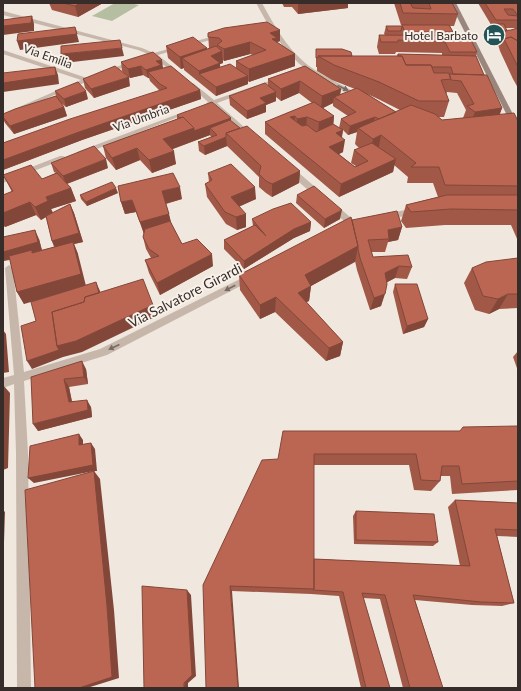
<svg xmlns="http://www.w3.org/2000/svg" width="521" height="691" font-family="Lato,sans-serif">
  <rect width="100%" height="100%" fill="#f0e7de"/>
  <!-- green -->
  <path fill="#b5bea0" d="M115,3h14l10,2 -27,16 -20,-5z"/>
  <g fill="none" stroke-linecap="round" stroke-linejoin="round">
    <!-- street -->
    <path fill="#c7b7ab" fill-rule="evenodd" d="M256,3h6c13,24 27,49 50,65 16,11 34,19 51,28v2h-4c-18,-8 -37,-16 -52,-28 -23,-17 -38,-43 -51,-67z
      M3,11l139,37 12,5 67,-19 3,2 -66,19 22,18 1,1 -3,2 -25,-19h-6l-1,-1 2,-2 -10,-4 -135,-35z
      M3,50l84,28 45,-17 5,1 -76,30 -58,26v-4l78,-34 -78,-26z
      M278,78l5,1 -66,24 36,32 1,1 -3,2 -39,-33h-5l-1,-1 2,-2 -20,-18 5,-1 21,17z
      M186,111l5,1 -107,42h-3l-4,-2z
      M60,156h3l4,2 -64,25v-5z
      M286,167h6l65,56 1,2 -1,2h-6l-65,-56z
      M416,208l4,3 -1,2 -34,7 -4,-3 4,-3z
      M9,265l4,3 11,104 76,-23 148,-74 3,-1 5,3 -2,2 -147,76 -83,26 4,72 3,235h-14l-1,-235 -2,-69 -11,4v-10l11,-3 -9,-107z"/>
    <!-- secondary -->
    <path fill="#9b867d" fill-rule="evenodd" d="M450,3h6l62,121v9l-3,-2z"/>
  </g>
  <!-- wall -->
  <path fill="#a15847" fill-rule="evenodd" d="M49,3h54l-25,14 -26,-7z
    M282,3h66v5l-50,6 -6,-7h-8z
    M394,3h35l29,11 -4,12h-4l3,6 -1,4 25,16 -1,4 8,19 18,33 -2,6 18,7v120l-7,-16h-66l-39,3 -5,-7 5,-16 32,-8 -5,-14h-26l1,-6 -14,-12 -1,7 -54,25 -74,-63v-12l47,-19 -13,-10 -18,8 -5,-4v4l-10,4v7l-19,7 -17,-14 -1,-9 39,-10v-7l37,-13 36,23 -1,6 15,-6 -23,-9 -15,-9v-4h-1v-18l36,7h45l1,-2 44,1v-2l-46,-1 -1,2h-16l-2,-7 2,-12h6l-1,-1 2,-8h16v-1h3h-4zM447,92l10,1 9,17 -3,8 -21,2 -4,-3h6l5,-16 -3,-7zM367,94l9,4 24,12 -4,2zM333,103v3l15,10 -7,3 -2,9 -6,-4 1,-8 -11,-8zM343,130l5,5 9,-3 -2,12 4,4 -5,2 -3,13 5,3 -1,1 -16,-13 4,-2 -1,-15z
    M478,3h40v85l-5,-9 -13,-28 -7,-23zM506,28h10l-5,2 -4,1z
    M280,30v11l-3,1 18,12v12l-46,16 -1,-1v3l-32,12 -32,-26v-2l-3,1 -13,-11 -2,-12 41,2v1l2,-1 -1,-15zM250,54l3,1 -17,6v7l-16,-1v-3l3,-1v-3l1,1z
    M121,62l42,6 37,22 1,9 -119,41 -79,30v-27l157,-52 -10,-10 -1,-3h-1l-5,-3 -13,3 -8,-7z
    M83,79l47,7 -36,12 -9,-10z
    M55,91l33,8 -22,8 -6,-5 4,5 3,9 -53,18 -9,-11 -2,-4v-5l53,-18z
    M177,115l54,6 9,7 60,43 -1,12 -27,14 -6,-4 -7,-6v-10l-32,-31 -22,9 -6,-4 -1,-9 13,-5 -1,-2 -38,14 4,15 -24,9 -12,-13 -24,10 -10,-12 -3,-12 74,-27z
    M51,163l57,5 -41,16 4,4 5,13 -25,8 2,4 17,-9 4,9 9,29 -9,2 4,10 -54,50 -7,-12 -7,-32 -7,1v-24l36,2 3,11 12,-3 -2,-6 -6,-24 -5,3 -5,-5 -31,12 -2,-3v-29l9,-3 -9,-17 39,4 14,-6 -2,-1z
    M208,173l48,26 -17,7 7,21 -9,3 -11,-6 -19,-27 -2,-13 4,-2z
    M118,193l-31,13 -6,-7 -1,-4z
    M297,195l43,24 -16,9 -28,-25z
    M182,199l-16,5 5,19 11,21 31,22 -53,29 -11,-22 -4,-13 6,-2 -5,-9 -3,-12 1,-3 -8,-22 -11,2 -4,-12z
    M252,219l59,3 -1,9 -16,7 -50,31 -20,-20v-9l29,-14z
    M352,220l50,7 -4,13 -10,2 -3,10h-14l2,5 39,10 -5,12 -12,-1 -8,4 -6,24 -11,4 -13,-40 -2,-9 -44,25 -2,15 -3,1 37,40 -3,14 -14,5 -51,-49 -15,7 -20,-29 -1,-15z
    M518,258v50l-19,1 -10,5 -14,-4 -11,-27 8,-15z
    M395,284l33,35 -4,8 -21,7 -10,-42z
    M518,351v20l-5,-14z
    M86,369l2,15 -19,3 3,14 19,6 1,10 -54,14 -7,-54z
    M518,426v64l-66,4 -2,-18h-10v5l-9,10 -17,-1 -5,-25h-95v94l146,7 -12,-59 7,-7 63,3v34l-21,-1 17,67 -12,3 -30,-1 -57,-5 28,88h-40l-23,-89 -17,-1 27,90h-29l-22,-92 -28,-2 -79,-3 -29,-6 75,-126 182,-28z
    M356,511l82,31 -5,4 -79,-2 -1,-28z"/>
  <!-- shaded-wall -->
  <path fill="#834739" d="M80,3h23l-25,14 -3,-11z
    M298,3h50v5l-50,6z
    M32,16l2,8v7l-31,4v-9z
    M75,27l4,15 -59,8 -3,-9z
    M280,30v11l-3,1v8l-7,-17z
    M250,42v12l-26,7v-12z
    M122,48l2,8 -60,7 -3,-9z
    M207,48l1,12 -26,-2 2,10 -3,1 -1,-12z
    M222,51l1,12 -3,1 1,12 -22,-2v-3l12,-15z
    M295,54v12l-46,16v-13z
    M162,60l1,8 -15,4 1,6h-1l-2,-8 10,-9z
    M141,66l2,9 -13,3 -2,-9z
    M55,67l3,8 1,9 -56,8v-9z
    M248,76v8l-32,12v-9z
    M129,77l1,9 -36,12 -3,-9z
    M300,81l-1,12 -18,8v-12z
    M341,89l-2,12 -5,-4 -1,6 -12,6 1,-13z
    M200,90l1,9 -119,41 -79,30v-10l76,-28z
    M86,91l2,8 -22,8 -2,-8z
    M276,92v9l-10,4v7l-19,7v-8l13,-13z
    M64,107l3,9 -53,18 -4,-8z
    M502,108l-5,12 -27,4 5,-12z
    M295,116l-1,13 -4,-12z
    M334,116l-1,13 -15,6 1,-13z
    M307,117l-1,13 -10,1 1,-12z
    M375,117l-2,9 -15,2 -1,4 -9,3 2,-9z
    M231,118v9l-21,1v7l-45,17 -2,-13 31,-11z
    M343,130l-2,11 4,-1 -2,12 -16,8 2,-13 7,-14z
    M381,135l-3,16 -8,4 3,-16z
    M226,137l1,9 -22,9 -1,-9z
    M137,148l3,12 -24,10 -4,-12z
    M174,151l2,13 -24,9 -3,-13z
    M106,159l2,9 -42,16 -3,-8z
    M396,159l-3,13 -54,25 2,-13z
    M300,171l-1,12 -27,14v-13z
    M180,187l2,12 -18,5 -2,-13z
    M255,187l1,12 -24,11 -1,-13z
    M71,188l5,13 -25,8 2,4 -12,7 -6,-13 11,-10z
    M116,188l2,5 -31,13 -1,-4z
    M132,200l4,12 -11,2 -4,-12z
    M30,202l6,13 -31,12 -2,-3v-11z
    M70,204l4,9 9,29 -9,2 4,10 8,32 -62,18 -7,-12 39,-43 -4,-8z
    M342,210l-2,9 -16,9 1,-9z
    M169,214l3,12 -28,8 -4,-12z
    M246,214v13l-9,3 -1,-13z
    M311,222l-1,9 -16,7 -50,31v-8l50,-32z
    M402,227l-4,13 -10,2 1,-3 -1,-9z
    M35,230l4,9 3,12 -39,10v-9z
    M358,246l-3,16 -44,24 -2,15 -13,6 2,-14 7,-18z
    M212,254l1,12 -53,29 -3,-12z
    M399,266l-4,12 -13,7 3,-12z
    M96,282l4,9 3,14h50l4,11 -75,36 -19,5 -31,12 -5,-8 30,-15z
    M385,294l-4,12 -11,4 4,-12z
    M508,294l-9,15 -10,5 9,-15z
    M276,297l-1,15 -15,7v-14z
    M428,319l-4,8 -21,7 4,-8z
    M3,330l3,4 3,38 -6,1z
    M343,342l-3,14 -14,5 3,-13z
    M82,361l4,8 2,15 -4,-7z
    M64,379l5,8 4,21 -4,-6z
    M3,385l7,8 -2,75 -5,2z
    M87,400l4,7 1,10 -54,14 -5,-7z
    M79,434l4,6v11l-4,-6z
    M91,443l4,6 2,22h-3l6,8 14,131 5,68 -32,10h-8l15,-217 -60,12 -6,-5z
    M3,510l2,2 -2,60z
    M230,586l2,5 7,97h-1z
    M187,590l4,5 5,81 -8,7v5h-4z"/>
  <!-- building -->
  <path fill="#bb6652" stroke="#834739" d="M63,3h17l-5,3z
    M400,3h10l3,5 18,1 -2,-6h23l6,11 -55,-1z
    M485,3h33v13l-5,-7h-9l4,6 10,1v4h-22z
    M32,16l-1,7 -28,3v-6z
    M267,22l13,8 -10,3 7,5 -5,1 23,15 -46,15 -13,-8 30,-11 -16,-8 -26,7 -7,-4 5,-4 -3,-3 -11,-1v-4l16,-5z
    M494,24h10l3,7h-7l-2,4z
    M402,25h47l4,7h-48z
    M386,26h16l-1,5h-13z
    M75,27l2,7 -60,7 1,-7z
    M518,28v13l-7,-4 -7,2 -1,3 -3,-11 11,-1z
    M379,35l90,1 8,16h-27l-5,-10 -47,-2v2h-17z
    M193,37l14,11 -27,9 -14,-11z
    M511,37l7,4v26l-14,-28z
    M120,40l2,8 -61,6v-8z
    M216,46l6,5 -11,5 9,7 -21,8 -17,-13z
    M316,49h26l9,3 1,4h-34v2h-2z
    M153,52l9,8 -6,1 5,4 -15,5 -5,-4 -13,3 -7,-7z
    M398,54l78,2 8,19 -31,-1 -2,-7h-19l-1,-2h-25l-4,-9h-4z
    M318,56h84l4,9h25l3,8h15l2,6 -10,1 8,21h-30l-40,-19 -45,-17z
    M230,64l18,12 -32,11 -17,-13z
    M115,66l14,11 -38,12 -8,-10z
    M171,66l29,24 -121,42 -76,28v-17l67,-24 97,-31 -7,-4 -12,-12z
    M305,66l36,23 -19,7 -22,-15 -19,8 -13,-10z
    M55,67l1,8 -53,8v-10z
    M449,74l38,1 15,33 -27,4 -8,-6 7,-2 -13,-23 -10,-1z
    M78,82l8,9 -22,8 -9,-8z
    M265,83l11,9 -16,6 6,5 -19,8 -18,-15z
    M357,88l39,24 -17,7 -4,-2 -25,9 -9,-7 15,-7 -22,-15z
    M56,96l8,11 -54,19 -7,-9v-3l12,-5z
    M212,102l19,16 -37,13v-3l-11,-11 -3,1 -3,-3z
    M314,102l20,14 -15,6 -12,-5 -10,2 -2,-3 -5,1 12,9 5,-1 9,7 17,-8 10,6 -7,3 9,7 -16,7 26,20 13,-6 -14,-11 18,-7 24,16 -55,25 -76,-62z
    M411,105l24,9 7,6 72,-7 4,8v65l-73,-1 -6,-18h-28l5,-4 -35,-28 -8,4 -15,-11z
    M183,117l11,11 -31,11 11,12 -25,9 -12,-12 -25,10 -9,-12z
    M230,120l10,8 -14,5v4l-22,9 -6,-4 19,-7 -7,-7z
    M247,126l53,45 -28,13 -6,-3 -7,-7 2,-8 -35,-33z
    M94,146l12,13 -43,17 -12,-13z
    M231,164l24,23 -24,10 15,17 -10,3 -11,-5 -20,-28 7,-4 -4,-7z
    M31,165l11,14 15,-6 14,15 -25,9 2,4 -13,6 -5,-5 -27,11v-18l10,-4 -10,-16z
    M173,173l7,14 -18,4 7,23 -29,8 -8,-22 -11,2 -3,-16z
    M112,182l4,6 -30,14 -6,-7z
    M314,186l28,24 -17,9 -28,-24z
    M447,195h71v15l-67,-1 -40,3 -5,-7z
    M291,203l20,19 -17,7 -50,32 -20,-21 31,-15 11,11 -14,-17 21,-10z
    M70,204l9,29 -27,8 -6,-25z
    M397,211l5,16 -14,3 1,9 -21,1 5,17 35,-2 4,12 -13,-1 -14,7 2,11 -2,10 -11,4 -14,-40 -2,-9v-3l-6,-26z
    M351,217l7,29 -53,29 6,11 -13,7 45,49 -14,6 -53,-51 -16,8 -21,-30z
    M170,221l12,23 15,-5 15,15 -55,29 -12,-23 14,-4 -10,-7 -6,-12 2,-8z
    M35,230l3,12 -35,10v-15z
    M73,242l8,32 -64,18 -8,-36 23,-6v3z
    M518,258v36h-10l-10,5 -15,-3 -11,-28 14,-6z
    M143,279l10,26 -77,36 -19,5 -5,-34 32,-10 1,-5z
    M96,282l3,11 -14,4 -1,5 -32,10 5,34 2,4 -32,11 -6,-35 15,-5 -5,-19z
    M395,284h22l11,35 -21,7z
    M82,361l2,16 -20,2 5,23 18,-2 1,10 -55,14 -2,-47z
    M518,426v55l-56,3 -3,-18h-17l-2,15 -19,-1 -5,-26h-102v135l-84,-3 8,102h-32l-3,-103 59,-125 16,-1 5,-28h177l3,-4z
    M79,434v11l12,-2 2,22 -65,13 2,-32z
    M94,471l13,135 5,71 -33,11h-44l-10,-198z
    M455,500l63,3v27l-23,-1 19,74 -33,-1 -68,-7 30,93h-33l-25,-93 -23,-2 28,95h-24l-23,-96 -30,-2 1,-1v-30l156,7z
    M356,511l78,3 4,28 -82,-2z
    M142,586l45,4 5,85 -8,8v5h-40z"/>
  <!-- one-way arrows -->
  <defs><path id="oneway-solid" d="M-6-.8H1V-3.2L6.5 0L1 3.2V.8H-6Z"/></defs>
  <g fill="#776b64">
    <use href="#oneway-solid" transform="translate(343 88) rotate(26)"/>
    <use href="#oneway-solid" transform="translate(230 288) rotate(153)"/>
    <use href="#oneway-solid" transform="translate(114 347) rotate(155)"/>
  </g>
  <!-- icons -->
  <defs>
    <g id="hotel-disc" transform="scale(1.15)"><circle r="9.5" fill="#235354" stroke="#f8f1ea"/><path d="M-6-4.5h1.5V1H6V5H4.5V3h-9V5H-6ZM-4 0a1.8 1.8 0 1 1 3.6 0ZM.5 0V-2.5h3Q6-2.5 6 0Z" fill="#fff"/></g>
  </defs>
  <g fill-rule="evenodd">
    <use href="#hotel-disc" x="494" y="35"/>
  </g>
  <g text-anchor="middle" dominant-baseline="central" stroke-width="4" stroke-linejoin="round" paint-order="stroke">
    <!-- far-poi labels -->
    <g font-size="12" fill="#362d2a" stroke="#f8f1ea" text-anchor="end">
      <text x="478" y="35">Hotel Barbato</text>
    </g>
    <!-- far-street labels -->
    <g font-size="12" fill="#362d2a" stroke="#f8f1ea">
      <text transform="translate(48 56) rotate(19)">Via Emilia</text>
      <text transform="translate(141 118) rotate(-20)">Via Umbria</text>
    </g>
    <!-- street labels -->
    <g font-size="14" fill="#362d2a" stroke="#f8f1ea">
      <text transform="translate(185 295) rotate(-27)">Via Salvatore Girardi</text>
    </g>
  </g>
  <!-- border -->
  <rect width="521" height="691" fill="none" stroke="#362d2a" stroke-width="8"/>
</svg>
